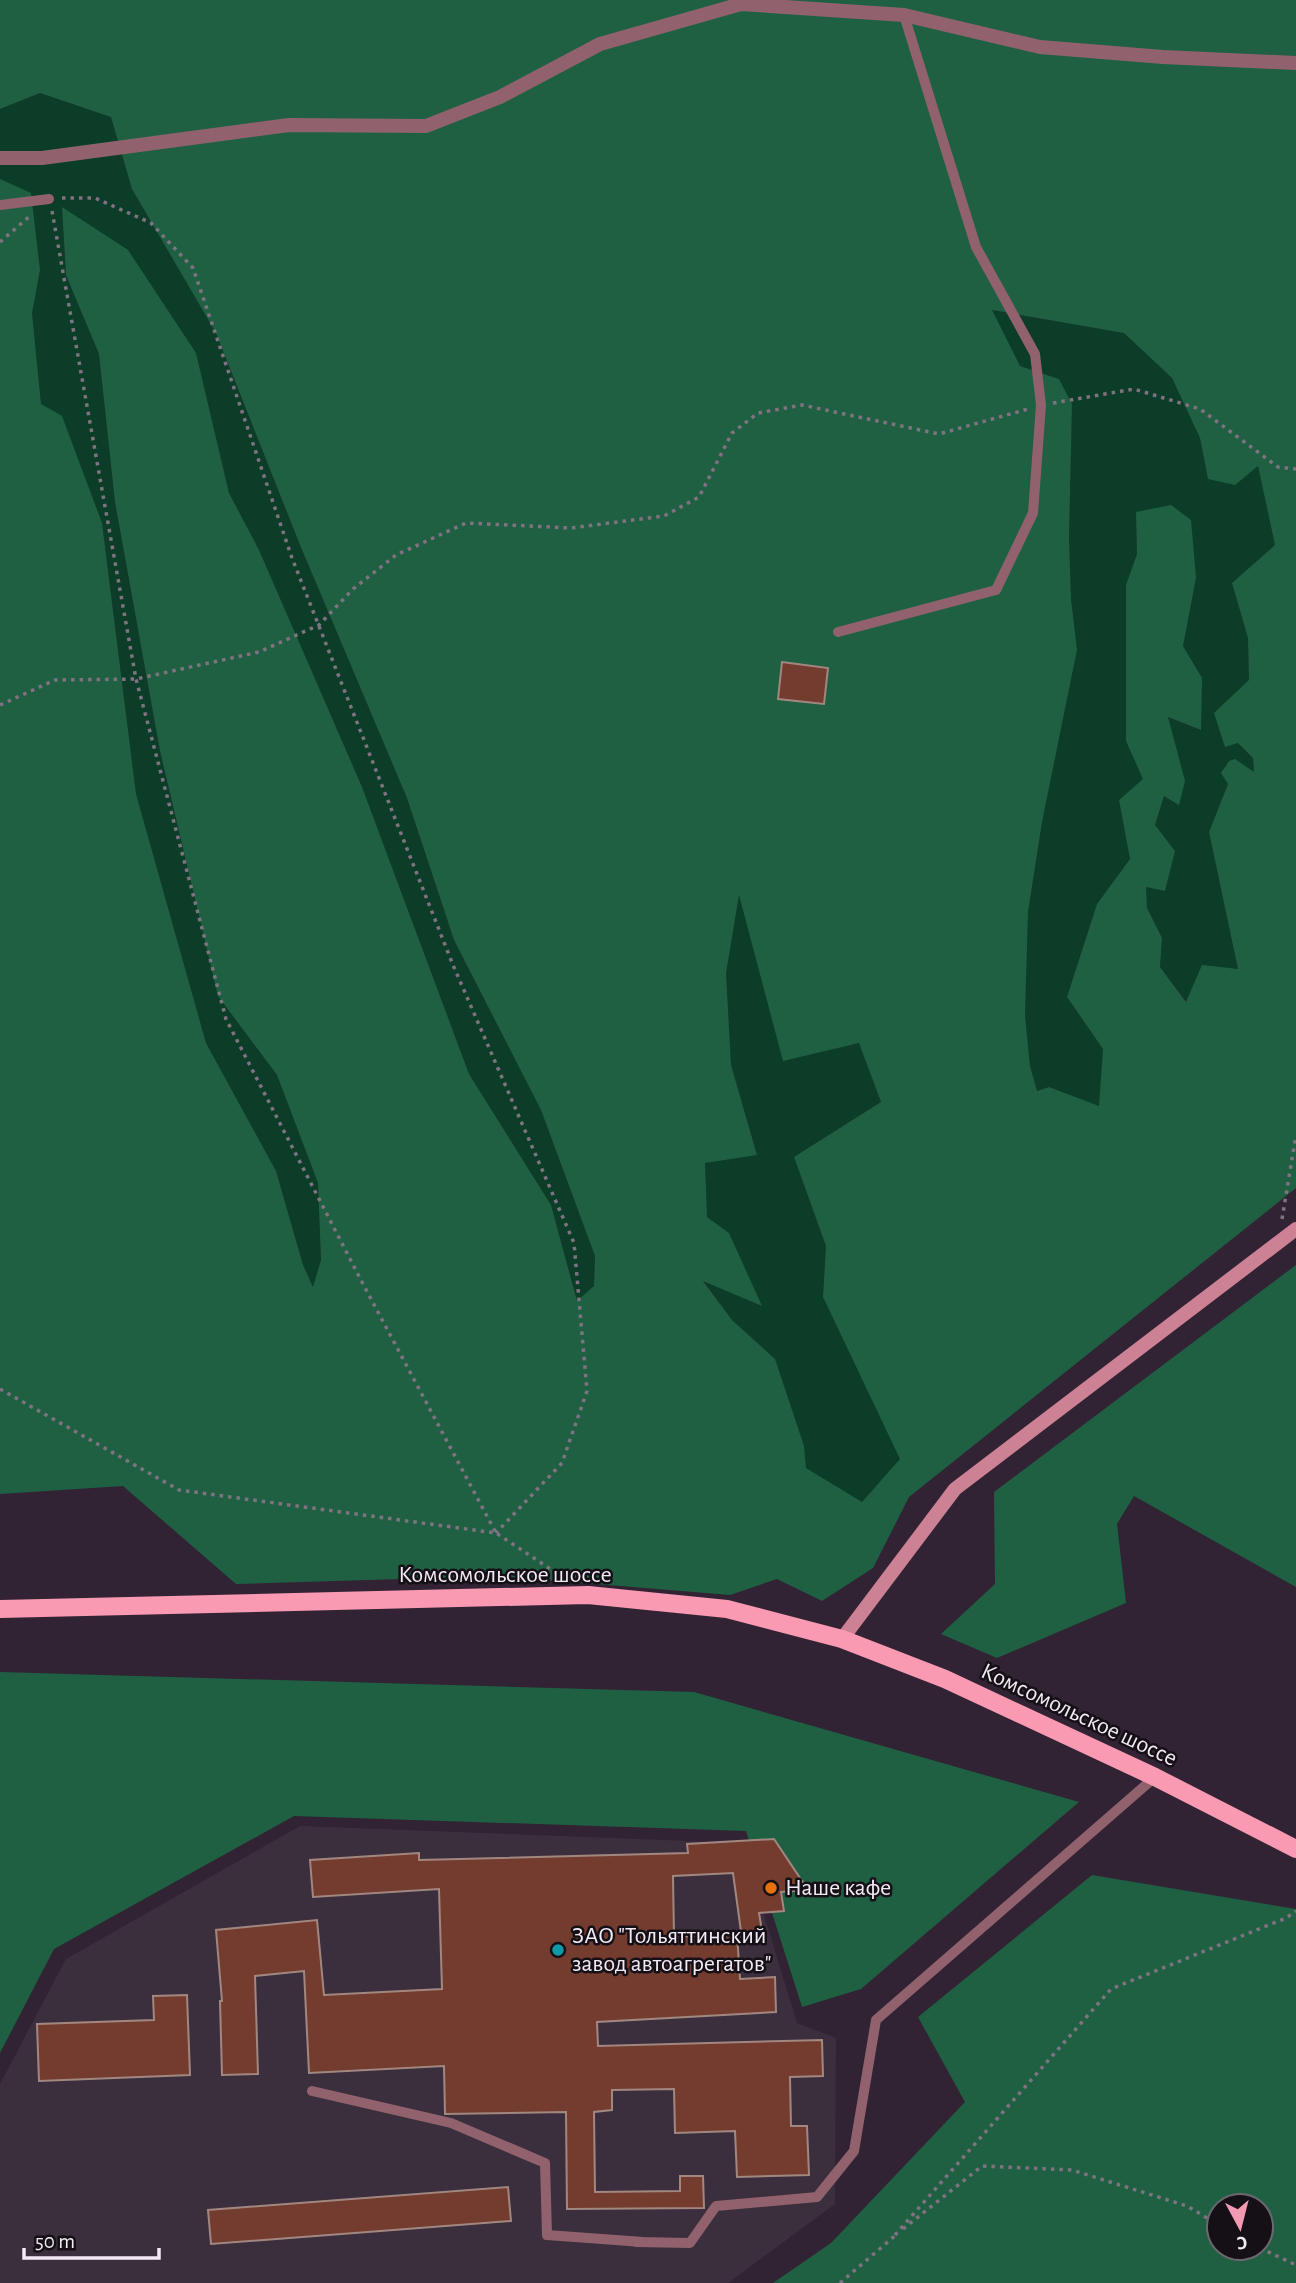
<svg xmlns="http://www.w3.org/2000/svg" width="1296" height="2283" font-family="'Alegreya Sans',sans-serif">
  <rect width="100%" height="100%" fill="#312333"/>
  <!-- industrial -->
  <path fill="#3b2f3d" d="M300,1826l442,17 55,180 39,15 -1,166 -107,79h-728v-199l66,-125z"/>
  <!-- green -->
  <path fill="#0b3d29" d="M40,93l71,24 21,72 84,144 84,212 107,253 47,142 87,170 54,146 -1,30 -17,15 -26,-96 -82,-131 -107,-287 -103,-237 -30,-57 -33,-140 -134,-145 4,67 33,79 16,148 45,249 58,245 59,79 41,108 3,77 -7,29 -11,-24 -27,-94 -70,-128 -70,-249 -34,-271 -61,-119 -9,-91 8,-43 -9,-76 -31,-14v-71z
    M991,310l133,23 48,45 28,60 8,41 50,-14 17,80 -43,38 16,55 1,42 -11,63 15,15 1,15 -26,11 -19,48 29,137 -51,33 -27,-35 2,-29 -15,-30 -1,-21 19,4 10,-40 -20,-26 9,-29 4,-79 32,13 2,-52 -19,-32 13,-68 -60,-66 1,42 -11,31v156l18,38 -25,21 11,59 -33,45 -30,93 36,52 -3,58 -51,-20 -12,4 -7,-25 -5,-50 3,-104 14,-90 35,-172 -6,-51 -2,-61 3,-134 -13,-25 -39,-13z
    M739,893l120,150 22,59 -87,55 32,89 -3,51 78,162 -39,43 -57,-34 -1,-22 -29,-87 -43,-39 -30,-41 59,27 -32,-73 -22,-16 -2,-54 52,-9 -26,-89 -5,-92z"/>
  <!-- forest -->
  <path fill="#1f6043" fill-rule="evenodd" d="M0,0h1296v1188l-387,309 -36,71 -51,33 -45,-22 -47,16 -231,-19 -263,8 -113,-98 -123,8v-1315l31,14 9,77 -8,43 9,91 21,12 40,107 34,271 70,249 70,128 27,94 10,22 8,-27 -3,-77 -41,-108 -59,-79 -58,-245 -45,-249 -16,-148 -33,-79 -4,-68 66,43 68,103 33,140 30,57 103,237 107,287 82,131 26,96 17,-15 1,-30 -54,-146 -87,-170 -47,-142 -107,-253 -84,-212 -84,-144 -21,-72 -71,-24 -40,16zM992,310l132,23 48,45 28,60 8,41 27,6 23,-19 17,79 -43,38 16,55 1,42 -35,33 11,34 13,-4 15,15 1,14 -19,-13 -6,2 -8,12 7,11 -19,48 29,137 -36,-4 -16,37 -26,-35 2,-29 -15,-30 -1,-21 19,4 10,-40 -20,-26 9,-29 15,9 6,-24 -17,-64 33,13 1,-52 -19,-32 13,-68 -5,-58 -20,-15 -35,7 1,42 -11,31v156l17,38 -24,21 11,59 -33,45 -30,93 36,52 -4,57 -50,-19 -12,4 -7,-25 -5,-50 3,-104 14,-90 35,-172 -6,-51 -2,-61 3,-134 -13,-25 -39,-13zM739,895l44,166 76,-18 22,59 -87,55 32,89 -3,51 77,162 -38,43 -56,-34 -2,-22 -29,-87 -43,-39 -29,-39 59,25 -33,-73 -22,-16 -2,-54 52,-8 -26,-90 -5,-92z
    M1296,1265v322l-162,-91 -17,28 9,79 -129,55 -56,-24 54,-50 -1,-92z
    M0,1672l694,20 385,110 -218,187 -59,18 -56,-176 -452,-15 -240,133 -54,104z
    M1092,1875l204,34v374h-523l58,-40 134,-141 -47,-85zM1219,2206h42v42h-42z"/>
  <!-- building -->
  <path fill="#733c2f" stroke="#a28780" stroke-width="2" d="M782,662l46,6 -4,36 -46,-5z
    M774,1839l34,51 -27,2 3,19 -25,2 4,24 -21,2 -9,-66 -60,3 1,61 63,-3 3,45 35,-2 1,35 -179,10 1,24 224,-6 1,36 -33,1 1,49h16l2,49 -72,2 -2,-46 -60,2 -1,-44 -62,1v20l-18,2 1,80 85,-1v-15h23l1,32 -137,1 -1,-97 -121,2 -1,-48 -135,7 -5,-102 -49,5 3,98 -36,1 -2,-74h2l-6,-71 101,-10 7,75 118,-6 -3,-100 -126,8 -3,-37 109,-7v7l269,-7 -1,-9z
    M187,1995l3,80 -151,6 -2,-57 117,-4 -1,-24z
    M508,2187l3,34 -300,23 -3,-34z"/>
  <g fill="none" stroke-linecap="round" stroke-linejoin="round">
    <!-- path -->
    <path stroke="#7f7381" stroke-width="3.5" stroke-dasharray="3.5 5" stroke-linecap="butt" d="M62,198h33l56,25 42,45 99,290 161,407 121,278 13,148 -25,72 -66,70
      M52,211l84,468 90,340 137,265 133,249
      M0,242l30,-26
      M1053,403l81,-14 66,20 78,58 18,2
      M0,705l55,-25 81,-1 123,-27 60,-27 34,-36 43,-34 70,-32 105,5 93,-12 35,-19 33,-64 26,-20 44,-8 137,29 89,-25
      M1282,1219l14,-84
      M0,1389l179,101 317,43 68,45
      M903,2229l79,-63 90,4 115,36 32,19
      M895,2235l216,-246 175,-71 10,-7
      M1260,2248l36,17
      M840,2283l57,-49"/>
    <!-- lane -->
    <path stroke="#91626d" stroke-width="10" d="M0,205l49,-6
      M838,632l158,-42 37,-77 8,-108 -6,-51 -59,-107 -72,-232
      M312,2091l139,32 94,40 2,72 96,7
      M636,2242l54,1 26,-37 101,-9 37,-46 22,-131 279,-243"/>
    <!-- street -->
    <path stroke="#91626d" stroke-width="14" d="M0,158h42l247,-33 137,1 74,-29 100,-53 141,-40 163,11 136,32 123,10 133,6"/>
    <!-- secondary -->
    <path stroke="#cd8194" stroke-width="14" d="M842,1639l113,-150 341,-260"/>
    <!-- primary -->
    <path stroke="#fa99b2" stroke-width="18" d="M0,1609l588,-14 139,14 115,30 103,40 210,98 141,72"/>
  </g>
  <!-- markers -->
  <circle fill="#e8710a" stroke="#150f16" stroke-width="2.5" cx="771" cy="1888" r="7"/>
  <circle fill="#0f9aa8" stroke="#150f16" stroke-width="2.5" cx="558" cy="1950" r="7"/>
  <g text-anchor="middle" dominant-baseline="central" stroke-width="5" stroke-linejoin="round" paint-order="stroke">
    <!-- street labels -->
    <g font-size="24" fill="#f3eaf5" stroke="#150f16">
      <text x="505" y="1575">Комсомольское шоссе</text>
      <text transform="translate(1079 1715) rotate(25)">Комсомольское шоссе</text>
    </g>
    <!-- poi labels -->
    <g font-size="24" fill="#f3eaf5" stroke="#150f16" text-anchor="start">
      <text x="785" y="1888">Наше кафе</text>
      <text x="572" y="1936">ЗАО "Тольяттинский<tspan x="572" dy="28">завод автоагрегатов"</tspan></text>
    </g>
  </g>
  <!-- north arrow -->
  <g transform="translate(1240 2227) rotate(173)"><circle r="33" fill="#150f16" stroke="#6e676f" stroke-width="2"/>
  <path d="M0-5L12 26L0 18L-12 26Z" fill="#f19ab2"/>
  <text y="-10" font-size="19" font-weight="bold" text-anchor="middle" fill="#f3eaf5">С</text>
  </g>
  <!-- scale -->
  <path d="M24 2248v10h135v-10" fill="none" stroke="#f3eaf5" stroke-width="3.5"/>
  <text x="35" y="2248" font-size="21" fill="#f3eaf5" stroke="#150f16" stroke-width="5" paint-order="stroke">50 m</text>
</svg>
